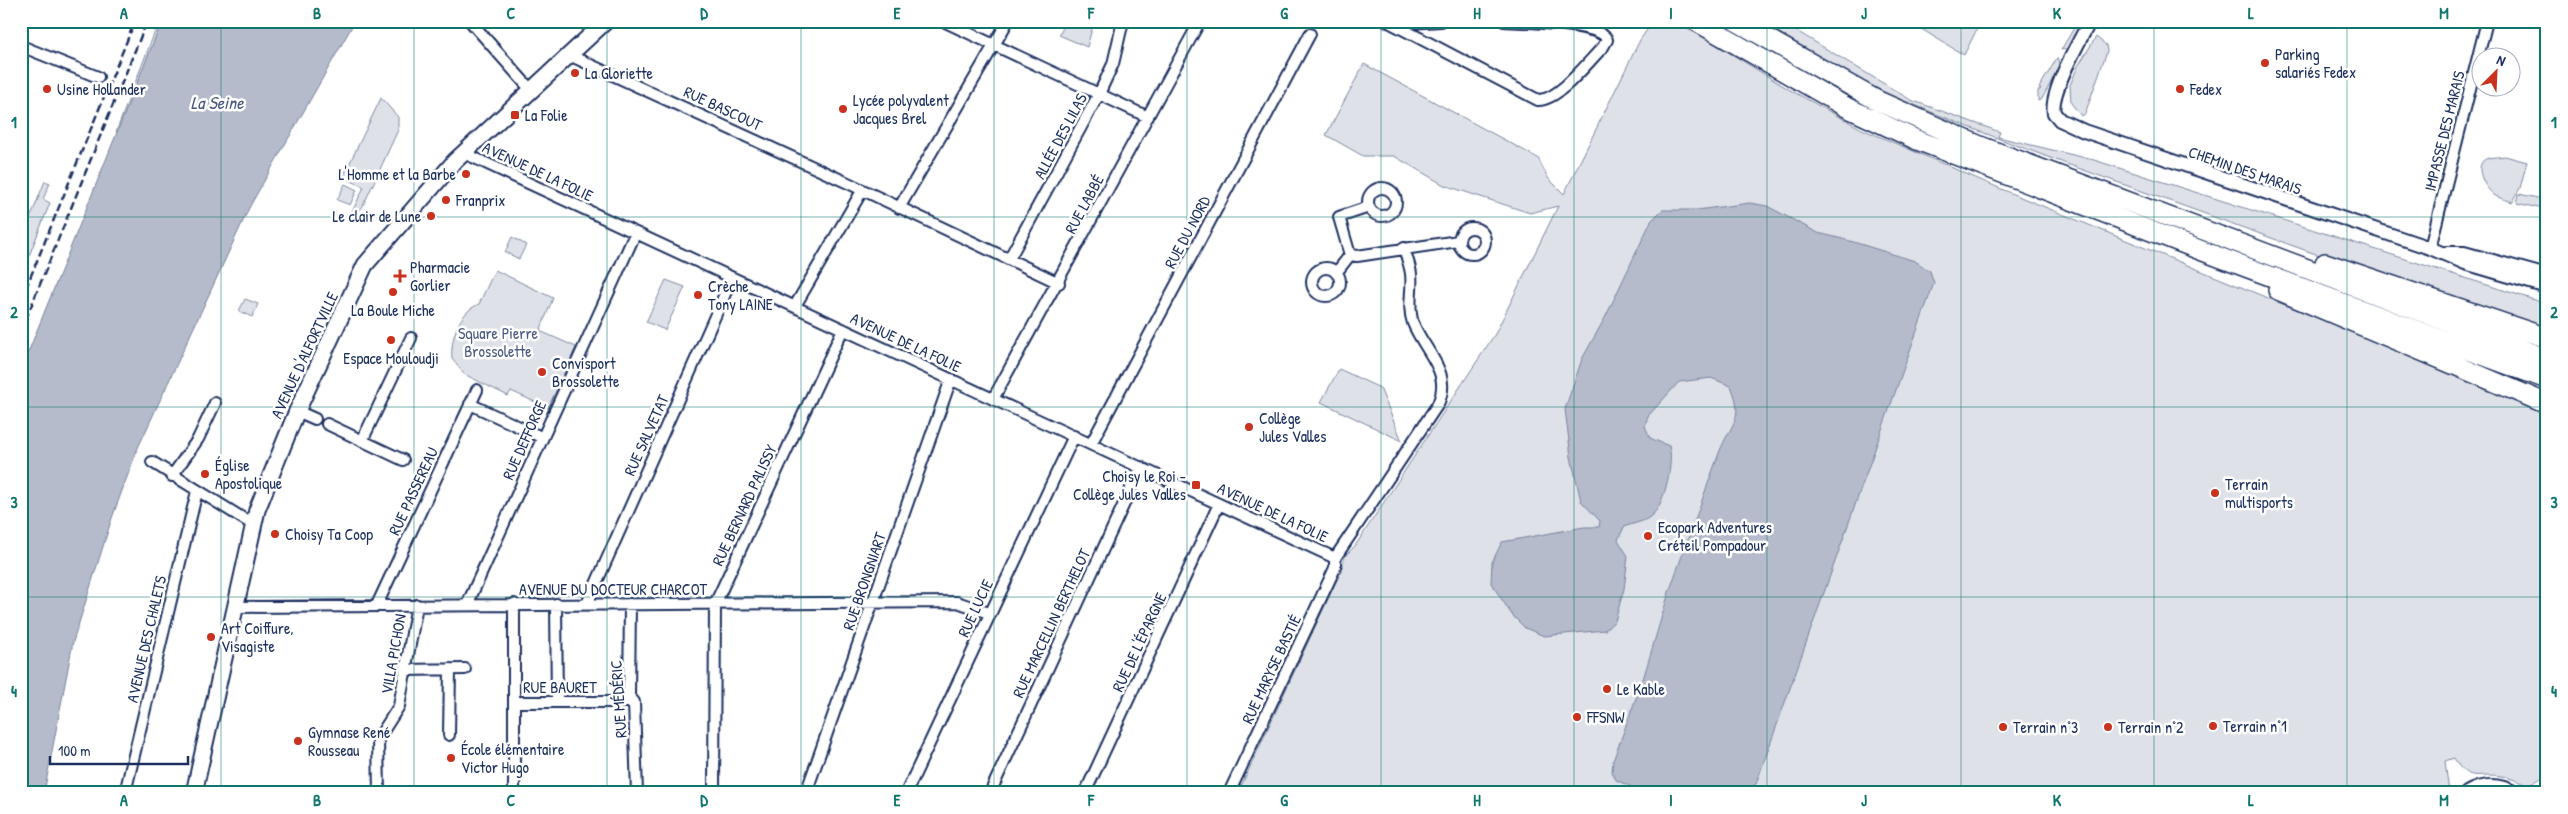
<svg xmlns="http://www.w3.org/2000/svg" width="2568" height="814" font-family="'Patrick Hand',sans-serif">
  <rect width="100%" height="100%" fill="#fff"/>
  <filter id="ink" filterUnits="userSpaceOnUse"><feTurbulence type="fractalNoise" baseFrequency=".02" numOctaves="2"/><feDisplacementMap in="SourceGraphic" scale="10" xChannelSelector="R" yChannelSelector="G"/><feConvolveMatrix kernelMatrix="1 2 1 2 8 2 1 2 1" color-interpolation-filters="sRGB"/></filter>
  <g filter="url(#ink)">
    <!-- green -->
    <path fill="#dee1e7" stroke="#7c88a2" d="M159,21h3l-44,112 -2,-1z
      M1067,21h27l-7,26 -28,-12z
      M1653,21h19l12,4 106,65 72,39 151,65 534,218v361c-21,19 -24,7 -46,3 -23,-4 -33,8 -47,-18l-9,3 4,32h-1211l103,-222 4,-15 10,-10 140,-212 63,-128 -28,7 -86,-28 -50,-29h-31l-37,-21 38,-71 174,94 10,20 16,16 76,-154z
      M1759,21h21l131,79 89,32 -2,5 96,23 453,144v29c-117,-37 -232,-79 -347,-121 -102,-37 -207,-73 -307,-116 -46,-21 -90,-50 -134,-75z
      M1908,21h73l-17,34z
      M2078,21h5l-14,27 -8,2z
      M2096,37l10,8 1,6 -22,63 -4,2 -10,-13 -1,-18 8,-19z
      M2057,58l3,7 -18,34 -4,2v-10l3,-2 -2,-1z
      M381,98l17,19v13l-35,76 -6,8 -5,-2 12,-25 -21,-10z
      M2505,156l22,6 -7,26 -7,14c-6,-2 -13,-3 -19,-7 -9,-7 -23,-31 -6,-37 5,-1 12,-1 17,-2z
      M45,181l5,2 -7,16 7,4 -29,73v-35z
      M345,184l12,6 -7,15 -13,-5z
      M2519,194l28,6v10l-30,-7z
      M512,237l14,8 -7,14 -14,-7z
      M495,270l58,28 -13,33 36,16 -28,61 -37,-17 -3,5 -44,-22 -12,-15c-2,-20 7,-47 27,-55z
      M666,280l19,7 -20,43 -19,-8z
      M245,299l13,5 -6,13 -13,-6z
      M1339,369l41,19 22,53 -81,-39z"/>
    <!-- water -->
    <path fill="#b5bbca" stroke="#77839f" d="M162,21h193l-105,185 -113,244 -25,68 -39,124 -29,151h-23v-423z
      M1750,203l17,3 51,27 29,7 68,21 15,10 4,12 -178,501 -13,9h-98l-29,-13 -4,-8 1,-11 31,-85 25,-84 50,-139c12,-31 26,-33 12,-67l-20,-8 -32,4 -31,34 -3,10 5,12 19,8c5,15 -4,57 -16,68 -7,8 -19,9 -29,13l-6,13 10,16 -4,33 -9,32 -10,9 -61,6 -19,-8 -13,-13 -21,-32 1,-21 10,-20 82,-15h15l1,-6 -19,-20 -10,-44 -6,-48 17,-50 24,-43 45,-95 11,-11h35z"/>
    <g fill="none" stroke-linecap="round" stroke-linejoin="round">
      <!-- minor casing -->
      <g stroke="#1b2f5e" stroke-width="14">
        <path id="minor" d="M470,21l61,69
          M943,21l205,96
          M1387,21l151,79c20,1 50,-38 65,-53l4,-7c-5,-17 -86,-18 -103,-19
          M1393,24l48,-3
          M21,46l77,31
          M569,55l279,128 211,100
          M464,153l871,405
          M1368 202a14 14 0 1 1 28 0a14 14 0 1 1-28 0Z
          M1369,207l-30,10 11,38 7,1 101,-15
          M899,208l109,-187
          M1459 241a13 13 0 1 1 26 0a13 13 0 1 1-26 0Z
          M2430,248l57,-227
          M1009,259l90,-165 14,-30 10,-43
          M1312 282a14 14 0 1 1 28 0a14 14 0 1 1-28 0Z
          M1336,273l14,-18
          M795,306l67,-115
          M993,399l207,-378
          M470,404l71,33
          M297,411l18,8
          M327,424l76,36
          M362,441l49,-103
          M1091,444l219,-410
          M152,462l100,62
          M172,476l26,-37 17,-36
          M1335,558l103,-154c15,-32 -14,-53 -25,-81 -6,-17 0,-32 -2,-49 -1,-9 -5,-18 -7,-26
          M514,604v189
          M556,604l1,98
          M587,604l145,-326
          M630,604l-1,92 5,6 3,91
          M377,605l100,-215
          M467,605l168,-371
          M235,607l722,-5 32,11
          M405,670l60,-1
          M514,702h120
          M449,735l1,-66
          M125,793l72,-302
          M379,793l-1,-54 21,-33 18,-101
          M714,793l1,-189 128,-275
          M806,793l145,-414
          M906,793l168,-357
          M990,793l151,-326
          M1085,793l134,-289
          M1229,793l106,-225v-10"/>
      </g>
      <!-- tertiary casing -->
      <g stroke="#1b2f5e" stroke-width="16">
        <path id="tertiary" d="M2090,21c-10,19 -41,72 -36,92l6,7 24,11 346,117 35,15 82,24
          M2446,253h18l83,23
          M2467,793c17,-10 32,-9 49,0
          M2533,793h4"/>
      </g>
      <!-- secondary casing -->
      <g stroke="#1b2f5e" stroke-width="19">
        <path id="secondary" d="M194,793l63,-283 40,-99 68,-146 90,-104 151,-140"/>
      </g>
      <!-- motorway casing -->
      <g stroke="#1b2f5e" stroke-width="22">
        <path id="motorway" d="M1696,21l150,86 71,33 283,110 347,129
          M1736,21l142,80 102,45 567,213
          M2325,263l222,75
          M2278,290l269,114"/>
      </g>
      <!-- minor -->
      <use href="#minor" stroke="#fff" stroke-width="10"/>
      <!-- tertiary -->
      <use href="#tertiary" stroke="#fff" stroke-width="12"/>
      <!-- secondary -->
      <use href="#secondary" stroke="#fff" stroke-width="15"/>
      <!-- motorway -->
      <use href="#motorway" stroke="#fff" stroke-width="19"/>
      <!-- rail -->
      <path stroke="#1b2f5e" stroke-width="2.5" stroke-dasharray="8 4" stroke-linecap="butt" d="M21,300l114,-279
        M21,331l126,-310"/>
    </g>
  </g>
  <!-- grid -->
  <path fill="none" stroke="#0f766e" stroke-width="1" stroke-opacity="0.55" d="M221,21v772M414,21v772M607,21v772M801,21v772M994,21v772M1187,21v772M1381,21v772M1574,21v772M1767,21v772M1961,21v772M2154,21v772M2347,21v772M21,217h2526M21,407h2526M21,597h2526"/>
  <!-- markers -->
  <g fill="#c8321e" stroke="#fff" stroke-width="2">
    <circle cx="2265" cy="63" r="5"/>
    <circle cx="575" cy="73" r="5"/>
    <circle cx="47" cy="89" r="5"/>
    <circle cx="2180" cy="89" r="5"/>
    <circle cx="843" cy="109" r="5"/>
    <rect x="510" y="110" width="10" height="10" rx="2.5"/>
    <circle cx="466" cy="174" r="5"/>
    <circle cx="446" cy="200" r="5"/>
    <circle cx="431" cy="216" r="5"/>
    <path d="M397.5 268.5h5v5h5v5h-5v5h-5v-5h-5v-5h5z"/>
    <circle cx="393" cy="292" r="5"/>
    <circle cx="698" cy="295" r="5"/>
    <circle cx="391" cy="340" r="5"/>
    <circle cx="542" cy="372" r="5"/>
    <circle cx="1249" cy="427" r="5"/>
    <circle cx="205" cy="474" r="5"/>
    <rect x="1191" y="480" width="10" height="10" rx="2.5"/>
    <circle cx="2215" cy="493" r="5"/>
    <circle cx="275" cy="534" r="5"/>
    <circle cx="1648" cy="536" r="5"/>
    <circle cx="211" cy="637" r="5"/>
    <circle cx="1607" cy="689" r="5"/>
    <circle cx="1577" cy="717" r="5"/>
    <circle cx="2213" cy="726" r="5"/>
    <circle cx="2003" cy="727" r="5"/>
    <circle cx="2108" cy="727" r="5"/>
    <circle cx="298" cy="741" r="5"/>
    <circle cx="451" cy="758" r="5"/>
  </g>
  <g text-anchor="middle" dominant-baseline="central" stroke-width="5" stroke-linejoin="round" paint-order="stroke">
    <!-- poi labels -->
    <g font-size="16" fill="#1b2f5e" stroke="#fff" text-anchor="start">
      <text x="2275" y="54">Parking<tspan x="2275" dy="18">salariés Fedex</tspan></text>
      <text x="585" y="73">La Gloriette</text>
      <text x="57" y="89">Usine Hollander</text>
      <text x="2190" y="89">Fedex</text>
      <text x="853" y="100">Lycée polyvalent<tspan x="853" dy="18">Jacques Brel</tspan></text>
      <text x="525" y="115">La Folie</text>
      <text x="456" y="174" text-anchor="end">L'Homme et la Barbe</text>
      <text x="456" y="200">Franprix</text>
      <text x="421" y="216" text-anchor="end">Le clair de Lune</text>
      <text x="410" y="267">Pharmacie<tspan x="410" dy="18">Gorlier</tspan></text>
      <text x="708" y="286">Crèche<tspan x="708" dy="18">Tony LAINE</tspan></text>
      <text x="393" y="310" text-anchor="middle">La Boule Miche</text>
      <text x="391" y="358" text-anchor="middle">Espace Mouloudji</text>
      <text x="552" y="363">Convisport<tspan x="552" dy="18">Brossolette</tspan></text>
      <text x="1259" y="418">Collège<tspan x="1259" dy="18">Jules Valles</tspan></text>
      <text x="215" y="465">Église<tspan x="215" dy="18">Apostolique</tspan></text>
      <text x="1186" y="476" text-anchor="end">Choisy le Roi -<tspan x="1186" dy="18">Collège Jules Valles</tspan></text>
      <text x="2225" y="484">Terrain<tspan x="2225" dy="18">multisports</tspan></text>
      <text x="1658" y="527">Ecopark Adventures<tspan x="1658" dy="18">Créteil Pompadour</tspan></text>
      <text x="285" y="534">Choisy Ta Coop</text>
      <text x="221" y="628">Art Coiffure,<tspan x="221" dy="18">Visagiste</tspan></text>
      <text x="1617" y="689">Le Kable</text>
      <text x="1587" y="717">FFSNW</text>
      <text x="2223" y="726">Terrain n°1</text>
      <text x="2013" y="727">Terrain n°3</text>
      <text x="2118" y="727">Terrain n°2</text>
      <text x="308" y="732">Gymnase René<tspan x="308" dy="18">Rousseau</tspan></text>
      <text x="461" y="749">École élémentaire<tspan x="461" dy="18">Victor Hugo</tspan></text>
    </g>
    <!-- street labels -->
    <g font-size="16" fill="#1b2f5e" stroke="#fff">
      <text transform="translate(723 108) rotate(25)">RUE BASCOUT</text>
      <text transform="translate(2444 131) rotate(-76)">IMPASSE DES MARAIS</text>
      <text transform="translate(1060 136) rotate(-62)">ALLÉE DES LILAS</text>
      <text transform="translate(2245 170) rotate(19)">CHEMIN DES MARAIS</text>
      <text transform="translate(538 171) rotate(25)">AVENUE DE LA FOLIE</text>
      <text transform="translate(1084 204) rotate(-62)">RUE LABBÉ</text>
      <text transform="translate(1187 232) rotate(-62)">RUE DU NORD</text>
      <text transform="translate(906 342) rotate(25)">AVENUE DE LA FOLIE</text>
      <text transform="translate(304 355) rotate(-65)">AVENUE D'ALFORTVILLE</text>
      <text transform="translate(646 435) rotate(-66)">RUE SALVETAT</text>
      <text transform="translate(524 440) rotate(-66)">RUE DEFFORGE</text>
      <text transform="translate(413 491) rotate(-65)">RUE PASSEREAU</text>
      <text transform="translate(744 505) rotate(-65)">RUE BERNARD PALISSY</text>
      <text transform="translate(1273 512) rotate(25)">AVENUE DE LA FOLIE</text>
      <text transform="translate(864 581) rotate(-71)">RUE BRONGNIART</text>
      <text x="613" y="589">AVENUE DU DOCTEUR CHARCOT</text>
      <text transform="translate(975 608) rotate(-65)">RUE LUCIE</text>
      <text transform="translate(1051 623) rotate(-65)">RUE MARCELLIN BERTHELOT</text>
      <text transform="translate(146 639) rotate(-77)">AVENUE DES CHALETS</text>
      <text transform="translate(1139 642) rotate(-65)">RUE DE L'ÉPARGNE</text>
      <text transform="translate(393 654) rotate(-80)">VILLA PICHON</text>
      <text transform="translate(1271 669) rotate(-65)">RUE MARYSE BASTIÉ</text>
      <text x="560" y="687">RUE BAURET</text>
      <text transform="translate(618 699) rotate(-94)">RUE MÉDÉRIC</text>
    </g>
    <!-- park labels -->
    <g font-size="16" fill="#4c5c80" stroke="#fff">
      <text x="498" y="333">Square Pierre<tspan x="498" dy="18">Brossolette</tspan></text>
    </g>
    <!-- water labels -->
    <g font-size="18" font-style="italic" fill="#49597e" stroke="#fff">
      <text x="217" y="102">La Seine</text>
    </g>
  </g>
  <!-- margin -->
  <rect width="2568" height="814" fill="none" stroke="#fff" stroke-width="55"/>
  <!-- north arrow -->
  <g transform="translate(2496 72) rotate(24)"><circle r="24" fill="#ffffff" stroke="#a4acbf"/>
  <path d="M0-4L9 19L0 12L-9 19Z" fill="#c8321e"/>
  <text y="-8" font-size="14" font-weight="bold" text-anchor="middle" fill="#1b2f5e">N</text>
  </g>
  <!-- scale -->
  <path d="M50 756v8h138v-8" fill="none" stroke="#1b2f5e" stroke-width="2.5"/>
  <text x="58" y="756" font-size="15" fill="#1b2f5e" stroke="#ffffff" stroke-width="4" paint-order="stroke">100 m</text>
  <rect x="28" y="28" width="2512" height="758" fill="none" stroke="#0f766e" stroke-width="2"/>
  <g font-size="16" text-anchor="middle" font-weight="bold" fill="#0f766e">
    <text x="124" y="19">A</text>
    <text x="317" y="19">B</text>
    <text x="511" y="19">C</text>
    <text x="704" y="19">D</text>
    <text x="897" y="19">E</text>
    <text x="1091" y="19">F</text>
    <text x="1284" y="19">G</text>
    <text x="1477" y="19">H</text>
    <text x="1671" y="19">I</text>
    <text x="1864" y="19">J</text>
    <text x="2057" y="19">K</text>
    <text x="2251" y="19">L</text>
    <text x="2444" y="19">M</text>
    <text x="14" y="128">1</text>
    <text x="2554" y="128">1</text>
    <text x="14" y="318">2</text>
    <text x="2554" y="318">2</text>
    <text x="14" y="508">3</text>
    <text x="2554" y="508">3</text>
    <text x="14" y="697">4</text>
    <text x="2554" y="697">4</text>
    <text x="124" y="806">A</text>
    <text x="317" y="806">B</text>
    <text x="511" y="806">C</text>
    <text x="704" y="806">D</text>
    <text x="897" y="806">E</text>
    <text x="1091" y="806">F</text>
    <text x="1284" y="806">G</text>
    <text x="1477" y="806">H</text>
    <text x="1671" y="806">I</text>
    <text x="1864" y="806">J</text>
    <text x="2057" y="806">K</text>
    <text x="2251" y="806">L</text>
    <text x="2444" y="806">M</text>
  </g>
</svg>
